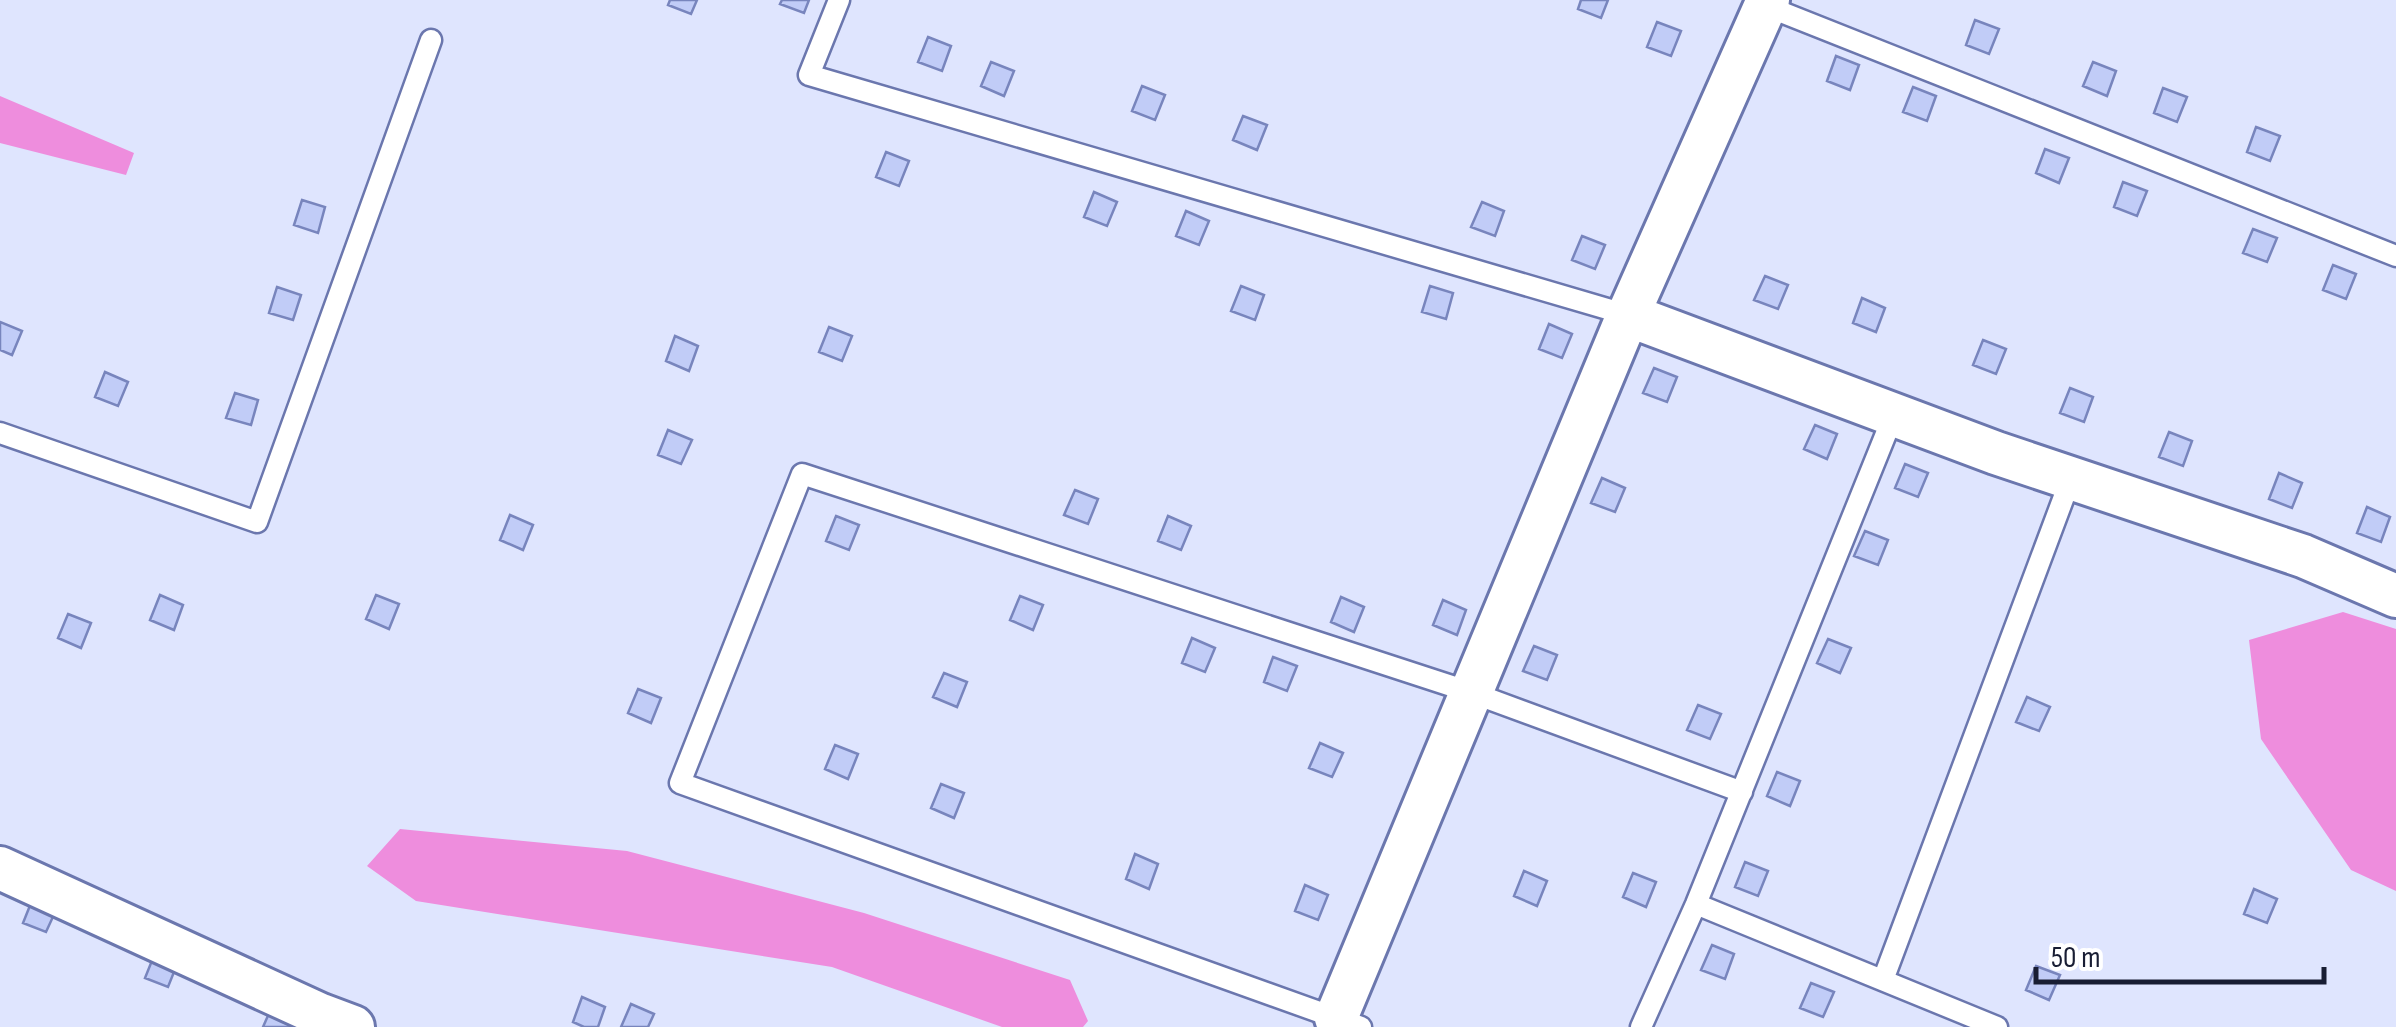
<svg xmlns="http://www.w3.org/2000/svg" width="2396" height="1027" font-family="'Sofia Sans Condensed',sans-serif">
  <rect width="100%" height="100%" fill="#dfe5fe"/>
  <!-- water -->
  <path fill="#ee8ddd" d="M0,96l134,57 -8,22 -126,-32z
    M2343,612l53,17v262l-45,-21 -90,-131 -12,-99z
    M400,829l227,22 237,62 206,67 18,41 -5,6h-81l-170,-60 -416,-66 -49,-35z"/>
  <!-- building -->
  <path fill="#c1ccf7" stroke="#7885bd" stroke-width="2.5" d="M670,0h27l-6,14 -23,-9z
    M782,0h27l-5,13 -24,-9z
    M1581,0h27l-7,18 -23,-9z
    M1975,20l24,9 -10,25 -23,-9z
    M1657,22l24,9 -10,25 -24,-9z
    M928,37l23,9 -9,25 -24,-9z
    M1836,56l23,9 -9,25 -23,-9z
    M991,62l23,9 -10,25 -23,-10z
    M2093,62l23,9 -9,25 -24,-10z
    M1142,86l23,9 -10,25 -23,-9z
    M1913,87l23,9 -9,25 -24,-9z
    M2163,88l24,9 -10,25 -23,-9z
    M1243,116l24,9 -10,25 -24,-10z
    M2256,127l24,9 -10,25 -23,-9z
    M2045,149l24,9 -10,25 -23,-10z
    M886,152l23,9 -10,25 -23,-9z
    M2123,182l24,9 -10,25 -23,-9z
    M1094,192l23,10 -10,24 -23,-9z
    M302,200l23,7 -7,26 -24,-8z
    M1482,202l22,9 -9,25 -24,-9z
    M1186,211l23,10 -10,24 -23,-9z
    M2253,229l24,9 -10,24 -24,-9z
    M1582,236l23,9 -10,24 -23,-9z
    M2333,265l23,9 -10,25 -23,-9z
    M1765,276l23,9 -10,24 -24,-9z
    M1241,286l23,9 -9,25 -24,-9z
    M1430,286l23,7 -7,26 -24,-7z
    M277,287l24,8 -8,25 -24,-7z
    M1862,298l23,10 -9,24 -23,-9z
    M0,322l22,9 -10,24 -12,-5z
    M1549,324l23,10 -10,24 -23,-9z
    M829,327l23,9 -10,25 -23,-9z
    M675,336l23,10 -9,25 -23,-10z
    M1983,340l23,9 -10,25 -23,-9z
    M1654,368l23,9 -10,25 -24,-9z
    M105,372l23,10 -10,24 -23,-9z
    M2070,388l23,9 -9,25 -24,-9z
    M235,393l23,7 -7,25 -25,-7z
    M1815,425l22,9 -10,25 -23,-10z
    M668,430l24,10 -11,24 -23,-9z
    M2169,432l23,9 -9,25 -24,-9z
    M1905,464l23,9 -10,24 -23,-9z
    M2279,473l23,10 -10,25 -23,-9z
    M1602,478l23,10 -10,24 -24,-9z
    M1075,490l23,9 -10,25 -24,-9z
    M2367,507l23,10 -9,25 -24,-9z
    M510,515l23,10 -10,25 -23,-10z
    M836,516l23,9 -10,25 -23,-9z
    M1168,516l23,10 -10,24 -23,-9z
    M1865,531l23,9 -10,25 -24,-9z
    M160,595l23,10 -9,25 -24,-10z
    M376,595l23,9 -10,25 -23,-10z
    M1020,596l23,9 -10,25 -23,-10z
    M1341,597l23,10 -10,25 -23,-10z
    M1443,600l23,10 -9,25 -24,-10z
    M68,614l23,9 -10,25 -23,-10z
    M1192,638l23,10 -10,24 -23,-9z
    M1828,639l23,9 -11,25 -23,-10z
    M1534,646l23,9 -10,25 -24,-9z
    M1273,657l24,9 -10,25 -23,-9z
    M944,673l23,9 -10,25 -24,-10z
    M638,689l23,9 -10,25 -23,-10z
    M2027,697l23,10 -11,24 -23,-9z
    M1698,705l23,9 -11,25 -23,-9z
    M1320,743l23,10 -11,24 -23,-9z
    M835,745l23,9 -10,25 -23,-10z
    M1777,772l23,9 -10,25 -23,-10z
    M941,784l23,9 -10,25 -23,-10z
    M1135,854l23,10 -9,25 -23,-10z
    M1745,862l23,9 -10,25 -23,-9z
    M1524,871l23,10 -10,25 -23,-10z
    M1633,873l23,9 -10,25 -23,-10z
    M1305,885l23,10 -10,25 -23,-9z
    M2254,889l23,10 -10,24 -23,-9z
    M33,898l24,10 -11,24 -23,-9z
    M1712,945l22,9 -9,25 -24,-9z
    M155,953l23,9 -10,25 -23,-9z
    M2036,966l24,9 -11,25 -23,-10z
    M1811,983l23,9 -11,25 -23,-9z
    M582,997l23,10 -7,20h-14l-11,-5z
    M631,1004l23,10 -6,13h-27z
    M270,1011l23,9 -3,7h-27z"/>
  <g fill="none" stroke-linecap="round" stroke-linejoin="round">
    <!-- lane casing -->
    <g stroke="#6b77ae" stroke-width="25">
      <path id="lane" d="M839,0l-30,75 819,240
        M1761,4l635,252
        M0,433l257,89 174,-482
        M1696,904l301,123
        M1883,980l188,-502
        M1361,1027l-681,-244 122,-309 668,218 272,100
        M1641,1027l55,-123 198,-490"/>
    </g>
    <!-- street casing -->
    <g stroke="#6b77ae" stroke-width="48">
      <path id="street" d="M1628,315l368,138 307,103 93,40
        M0,868l321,147 32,12
        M1336,1018l292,-703 140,-315"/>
    </g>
    <!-- lane -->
    <use href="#lane" stroke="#fff" stroke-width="20"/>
    <!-- street -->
    <use href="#street" stroke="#fff" stroke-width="42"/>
  </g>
  <!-- scale -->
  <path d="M2036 967v15h288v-15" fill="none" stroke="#181d33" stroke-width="5"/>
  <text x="2051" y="967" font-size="30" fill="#181d33" stroke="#ffffff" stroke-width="8" paint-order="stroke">50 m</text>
</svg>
